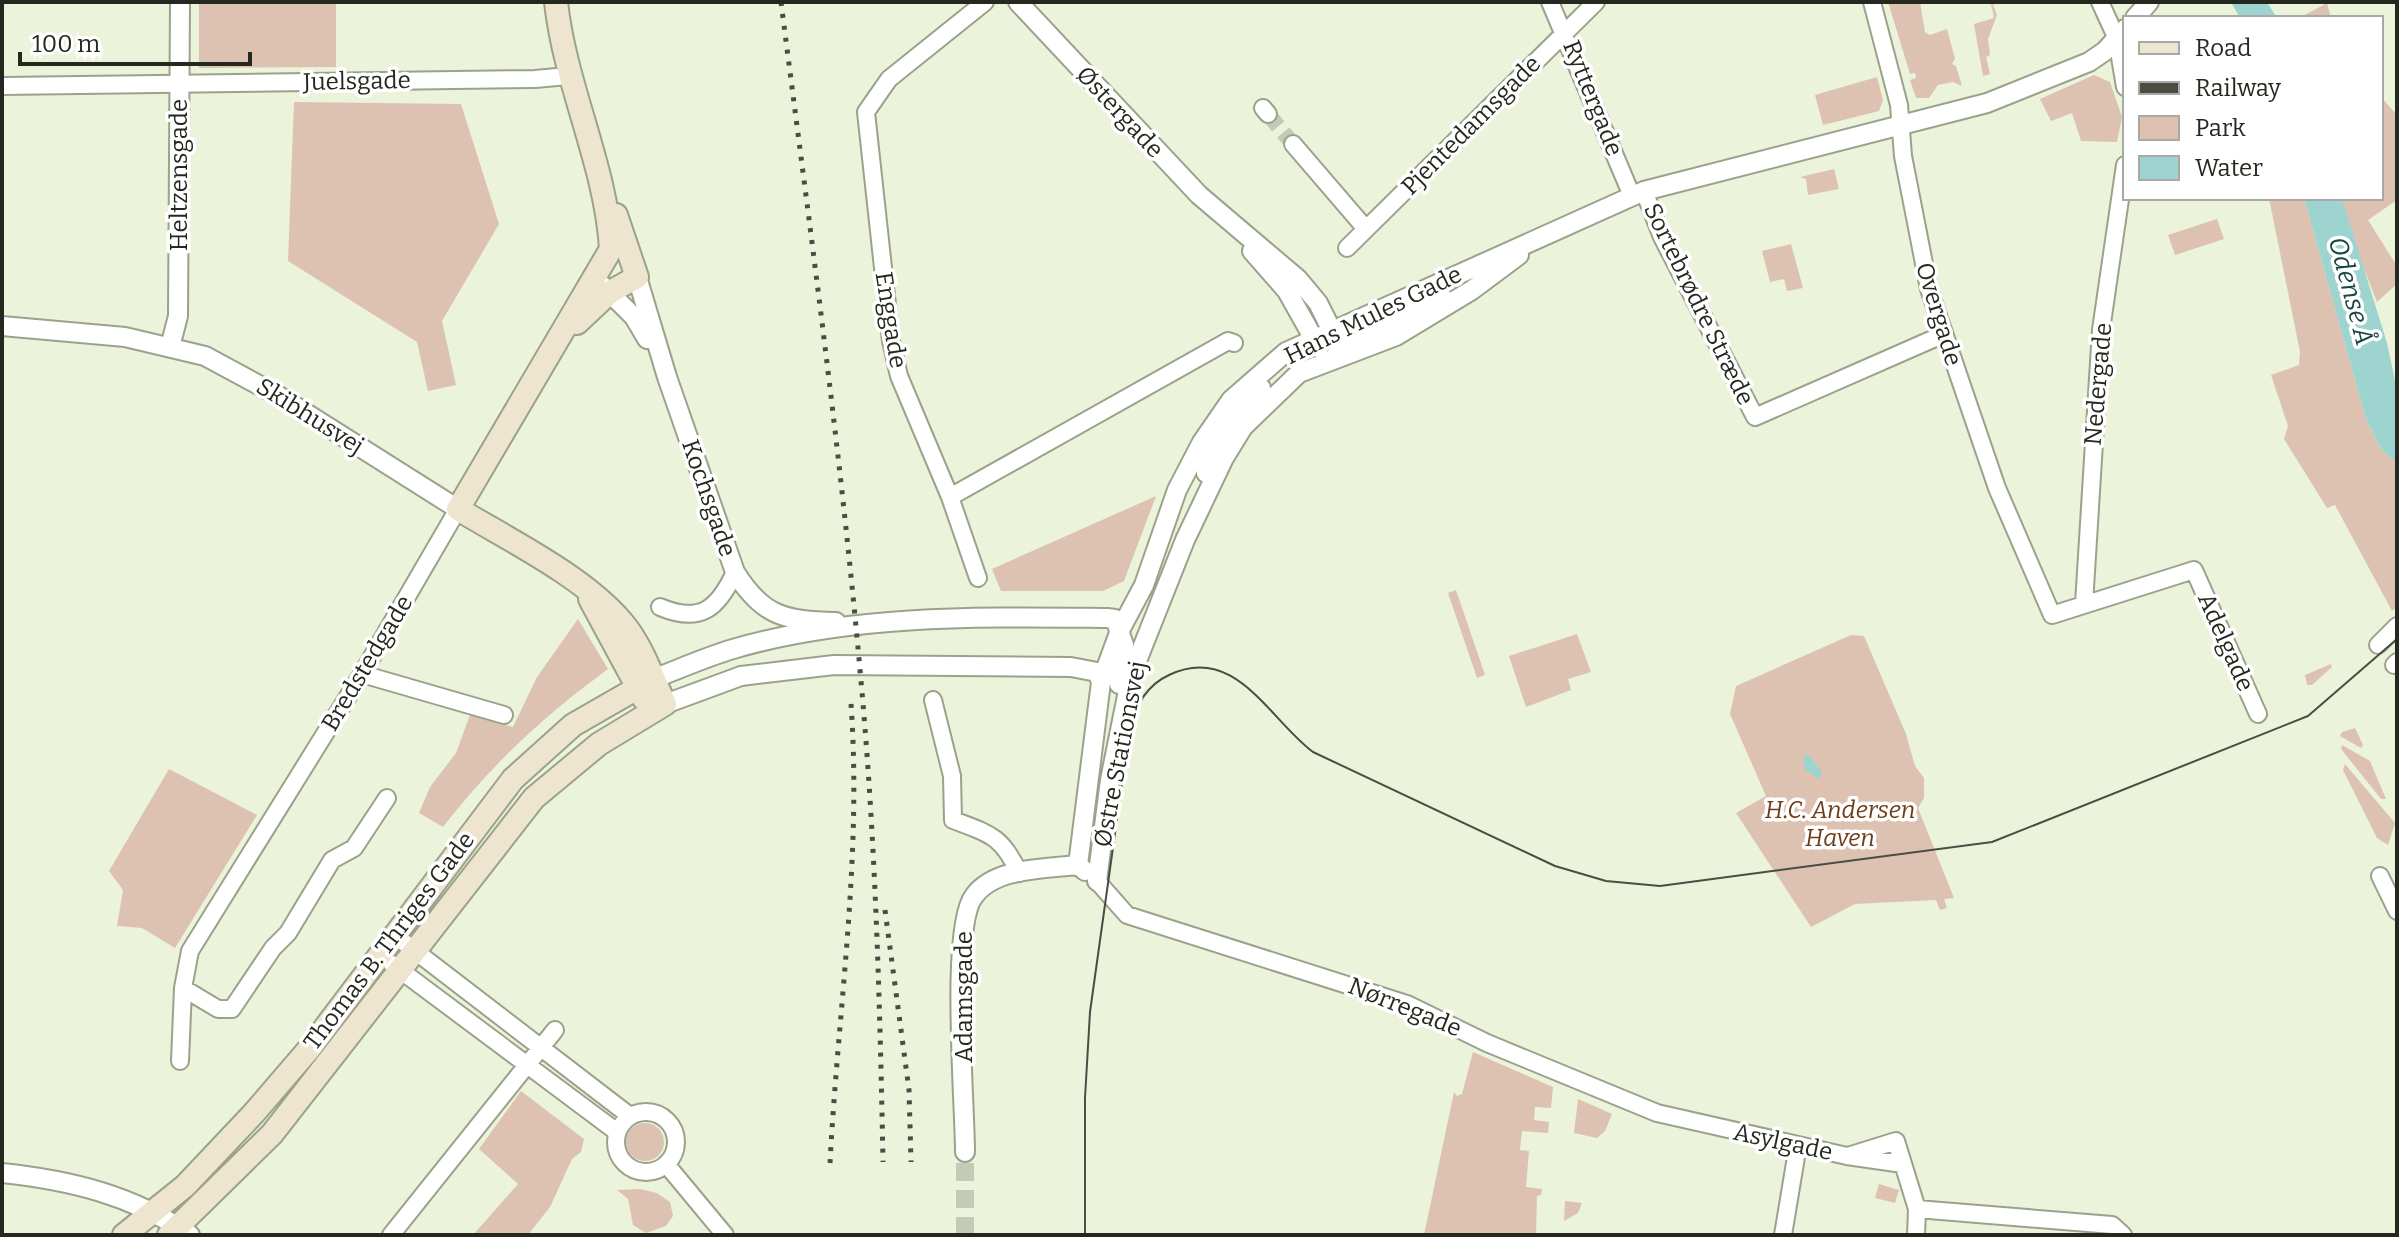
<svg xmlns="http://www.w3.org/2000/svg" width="2399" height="1237" font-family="Bitter,serif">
  <rect width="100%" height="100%" fill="#ebf3db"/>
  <!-- green -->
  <path fill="#ddc2b2" d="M199,2h137v65l-137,1z
    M1888,2h32l5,30 5,3 17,-6 8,30 -3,5 4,2 6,20 -9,-4 -15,3 -9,13h-13l-6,-18 6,-2 -1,-5 -5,1z
    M1996,2l-3,3 4,10 -9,24 2,16 -4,2 4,17 -7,2 -9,-52 20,-6 -3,-14z
    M2327,3l4,15h-32z
    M2094,75l16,7 12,35 -5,25 -36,-1 -9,-28 -21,8 -11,-22z
    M1877,77l6,23 -4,11 -56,14 -8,-30z
    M2381,97l16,18v85l-29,20 29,46v18l-20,18 -26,-67 -9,-37h39z
    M294,102l167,2 38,120 -57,97 14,64 -28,6 -11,-49 -129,-81z
    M1834,169l5,20 -31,6 -2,-16 -6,-2z
    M2269,198h35l62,221 15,30 16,14v144l-5,4 -57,-106 -8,3 -43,-69 4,-13 -17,-51 28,-10 1,-13z
    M2217,219l7,20 -49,16 -7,-20z
    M1791,244l12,44 -16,3 -3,-12 -14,3 -8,-31z
    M1156,496l-32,85 -21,10h-102l-9,-22z
    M1456,590l29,85 -8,3 -29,-85z
    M578,619l30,50c-64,47 -116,95 -165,158l-24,-14 11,-26 26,-34 14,-38 43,12 24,-50z
    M1577,634l14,38 -23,7 3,11 -45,17 -17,-51z
    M1851,635l13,1 42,98 9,32 9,12v20l-6,10 36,90 -10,1 3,9 -7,2 -4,-10 -81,4 -44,23 -75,-114 30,-17 -36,-82 6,-28z
    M2331,664l1,3 -20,18h-5l-2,-10z
    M2355,728l8,17 -2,3 -21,-12 2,-4z
    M2342,745l28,16 16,38h-5l-40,-50z
    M2345,764l50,59 -7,22 -11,-7 -34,-68z
    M169,769l88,46 -82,133 -33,-20 -25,-2 6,-36 -14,-19z
    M1473,1052l80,35 -2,21 -16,-1 -1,13 15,2 -1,11 -26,-2 -2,19 9,1 -3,36 16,2 -1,6 -4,1 -1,39h-112l30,-143 3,4 5,-2z
    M521,1091l63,48 -3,13 -9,7 -22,48 -22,28h-55l45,-51 -39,-35z
    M1578,1099l34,15 -7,17 -8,7 -23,-5z
    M626 1142a19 19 0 1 1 38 0a19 19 0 1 1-38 0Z
    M1879,1184l20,6 -4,13 -20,-5z
    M640,1189l17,4 13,9 3,14 -7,10 -20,7 -13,-8 -5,-26 -11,-9z
    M1565,1201l17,2 -4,10 -14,8z"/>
  <!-- water -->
  <path fill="#9dd4cf" d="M2231,2h36l10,16h-37z
    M2304,198h38l45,145 10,47v73l-16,-14 -15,-30z
    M1804,755h5l13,17 -3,7 -15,-10z"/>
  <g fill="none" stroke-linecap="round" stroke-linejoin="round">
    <!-- minor-tunnel -->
    <path stroke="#c3cab5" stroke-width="16" stroke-dasharray="16 8" stroke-linecap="butt" d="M1268,114l25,30"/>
    <!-- tertiary-tunnel -->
    <path stroke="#c3cab5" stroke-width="18" stroke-dasharray="18 9" stroke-linecap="butt" d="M965,1235v-83"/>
    <!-- minor casing -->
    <g stroke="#9ba28c" stroke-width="20">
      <path id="minor" d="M1550,2l82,194
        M1872,2l27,103 4,51 26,133 68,199 55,127 142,-45 64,144
        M2100,2l17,37 8,48
        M2,86l533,-7 33,-3
        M1263,108l5,6
        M1293,144l73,85
        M1644,191l18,46 93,180 187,-82
        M1347,248l249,-246
        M950,497l278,-156 6,2
        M978,578l-28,-81 -51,-121 -8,-35 -25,-229 23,-33 96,-77
        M2084,604l17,-274 24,-165
        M660,607c40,17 58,2 75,-35
        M2378,645l19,-19
        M2394,665l3,-3
        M362,674l142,41
        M933,700l19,76 1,44c37,14 49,16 66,53
        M2380,876l17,35
        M1097,881l30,34 280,89 80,39 170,70 190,43 56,8
        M393,934l237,182
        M392,964l225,168
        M183,988l35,21h14l41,-61 15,-15 44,-73 22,-12 33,-50
        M180,1061l3,-73 7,-37 172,-277 96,-165
        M616 1142a30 30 0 1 1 60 0a30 30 0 1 1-60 0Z
        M1848,1156l48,-15 21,68 -1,26
        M666,1164l59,71
        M1917,1209l195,16 11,10
        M391,1235l164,-205
        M1783,1235l15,-90"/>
    </g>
    <!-- tertiary casing -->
    <g stroke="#9ba28c" stroke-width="22">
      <path id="tertiary" d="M1018,2l181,193 99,84 20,24 14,28 1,10
        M2135,18l14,-16
        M1252,251l35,40 32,57
        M637,277l30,100 68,195c27,44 50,49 101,50
        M603,286l31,31 13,22
        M2,326l123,11 80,19 74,40 179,113
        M170,347l8,-31 2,-314
        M1333,360l8,-14 11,-9 90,-40
        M1206,473l17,-39 38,-46
        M653,679c26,-10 53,-22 80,-30 120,-35 250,-32 374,-31l8,1 9,26 -5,39
        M665,704l76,-28 93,-11 237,2 26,5 4,10
        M1078,865l23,-183 19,-52 24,-45 33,-95 25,-48 29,-42 55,-48 358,-161 343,-88 102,-41 16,-11 20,-22
        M1097,881l13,-101 21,-104 54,-136 39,-82 19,-31 56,-54 97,-37 76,-46 47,-35
        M965,1152c0,-48 -15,-226 9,-256 21,-29 72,-27 104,-31l7,6
        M2,1173c67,7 131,22 188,62"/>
    </g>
    <!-- secondary casing -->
    <g stroke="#9ba28c" stroke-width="26">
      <path id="secondary" d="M556,2c9,84 50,163 55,247
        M577,323l33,-31 27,-15 -21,-62
        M590,599l54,100
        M124,1235l61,-49 69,-73 55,-64 204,-270 60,-54 80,-46
        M169,1235l103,-101 262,-336 65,-54 66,-40c-13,-27 -23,-59 -43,-82 -39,-46 -113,-82 -164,-113l153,-260"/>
    </g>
    <!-- minor -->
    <use href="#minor" stroke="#fff" stroke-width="16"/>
    <!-- tertiary -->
    <use href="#tertiary" stroke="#fff" stroke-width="18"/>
    <!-- secondary -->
    <use href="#secondary" stroke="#eee5ce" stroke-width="22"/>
    <!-- tram -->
    <path stroke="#494d42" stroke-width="2" d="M1085,1235v-137l5,-86 39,-279c5,-25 16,-47 40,-58 66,-32 100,44 144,77l242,114 51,15 54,5 332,-44 316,-126 89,-77"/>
    <!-- rail -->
    <path stroke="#494d42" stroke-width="5" stroke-dasharray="4 8" stroke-linecap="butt" d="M781,2c30,234 62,467 82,702 13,152 17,305 20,458
      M885,910l24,180 2,72
      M830,1163c8,-153 32,-306 21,-459"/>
  </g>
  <g text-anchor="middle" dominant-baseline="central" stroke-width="7" stroke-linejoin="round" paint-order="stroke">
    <!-- street labels -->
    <g font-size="24" fill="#25281f" stroke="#fff">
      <text transform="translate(357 81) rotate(-1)">Juelsgade</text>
      <text transform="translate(1593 98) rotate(68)">Ryttergade</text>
      <text transform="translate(1120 112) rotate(47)">Østergade</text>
      <text transform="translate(1471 125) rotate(-45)">Pjentedamsgade</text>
      <text transform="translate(179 175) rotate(-90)">Heltzensgade</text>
      <text transform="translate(1699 304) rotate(64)">Sortebrødre Stræde</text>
      <text transform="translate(1939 314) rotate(73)">Overgade</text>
      <text transform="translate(1373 315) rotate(-26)">Hans Mules Gade</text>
      <text transform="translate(891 320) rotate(81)">Enggade</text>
      <text transform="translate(2098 384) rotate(-85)">Nedergade</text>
      <text transform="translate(310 416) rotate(32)">Skibhusvej</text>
      <text transform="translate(709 498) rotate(71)">Kochsgade</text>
      <text transform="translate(2226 642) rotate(66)">Adelgade</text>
      <text transform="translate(367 663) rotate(-59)">Bredstedgade</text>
      <text transform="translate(1120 754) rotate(-79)">Østre Stationsvej</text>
      <text transform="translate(389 941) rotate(-53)">Thomas B. Thriges Gade</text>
      <text transform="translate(964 997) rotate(-90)">Adamsgade</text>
      <text transform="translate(1405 1007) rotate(22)">Nørregade</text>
      <text transform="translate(1783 1142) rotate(12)">Asylgade</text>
    </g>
    <!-- park labels -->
    <g font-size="24" font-style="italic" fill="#6e3b16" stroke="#fff">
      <text x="1840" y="810">H.C. Andersen<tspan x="1840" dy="28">Haven</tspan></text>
    </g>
    <!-- water labels -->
    <g font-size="26" font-style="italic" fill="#164744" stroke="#fff">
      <text transform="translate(2351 291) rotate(75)">Odense Å</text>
    </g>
  </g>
  <!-- border -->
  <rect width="2399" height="1237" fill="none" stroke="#25281f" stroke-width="8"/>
  <!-- legend -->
  <rect x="2123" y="16" width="260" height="184" fill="#ffffff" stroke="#a8a9a5" stroke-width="2"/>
  <rect x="2139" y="42" width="40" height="12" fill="#eee5ce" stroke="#a8a9a5" stroke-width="2"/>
  <text x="2195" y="56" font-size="24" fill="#25281f">Road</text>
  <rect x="2139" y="82" width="40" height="12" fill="#494d42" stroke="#a8a9a5" stroke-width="2"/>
  <text x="2195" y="96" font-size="24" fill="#25281f">Railway</text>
  <rect x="2139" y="116" width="40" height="24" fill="#ddc2b2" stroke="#a8a9a5" stroke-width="2"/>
  <text x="2195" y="136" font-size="24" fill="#25281f">Park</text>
  <rect x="2139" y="156" width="40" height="24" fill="#9dd4cf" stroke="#a8a9a5" stroke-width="2"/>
  <text x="2195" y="176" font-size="24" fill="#25281f">Water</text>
  <!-- scale -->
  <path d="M20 52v12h230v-12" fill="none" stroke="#25281f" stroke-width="4"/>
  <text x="32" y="52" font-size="24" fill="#25281f" stroke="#ffffff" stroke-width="6" paint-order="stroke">100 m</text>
</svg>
